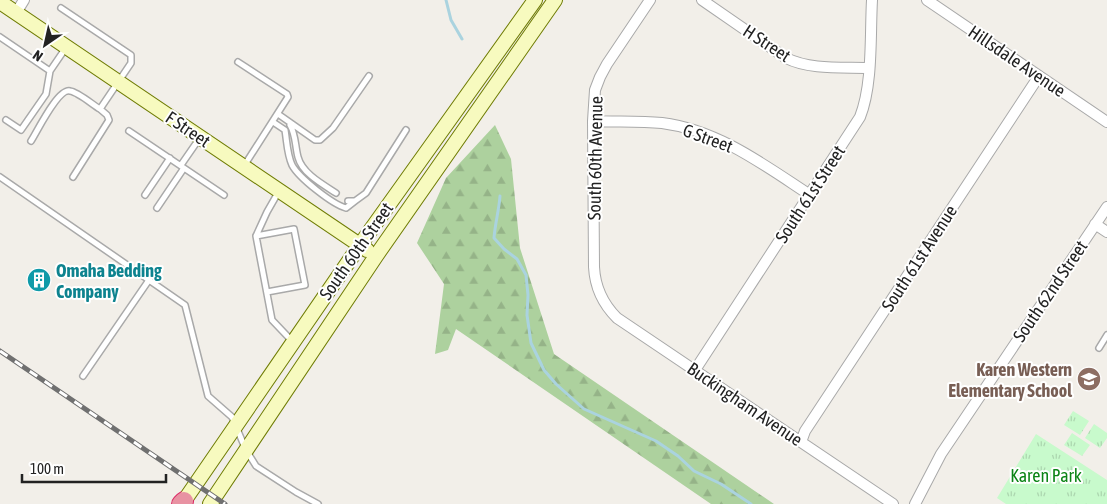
<svg xmlns="http://www.w3.org/2000/svg" width="1107" height="504" font-family="'Asap Condensed',sans-serif">
  <defs>
    <pattern id="forest-firs" width="22" height="20" patternUnits="userSpaceOnUse" patternTransform="scale(1.25)"><rect width="22" height="20" fill="#add19e"/><path d="M5 1l3.5 6h-7zM16 11l3.5 6h-7z" fill="#95b388"/></pattern>
    <pattern id="park-tufts" width="24" height="20" patternUnits="userSpaceOnUse" patternTransform="scale(1.25)"><rect width="24" height="20" fill="#c8facc"/><path d="M3 7l-1-3M5 7V3M7 7l1-3M15 17l-1-3M17 17v-4M19 17l1-3" fill="none" stroke="#acd6af"/></pattern>
  </defs>
  <rect width="100%" height="100%" fill="#f2efe9"/>
  <!-- forest -->
  <path fill="url(#forest-firs)" d="M495,125l16,34 9,89 34,106 220,150h-63l-255,-175 -8,21 -13,4 9,-70 -27,-41 29,-65z"/>
  <!-- park -->
  <path fill="url(#park-tufts)" d="M1073,411l16,10 -9,14 -16,-10z
    M1094,424l13,9v5l-7,10 -15,-10z
    M1072,433l18,12 -8,11 -18,-11z
    M1036,434l71,46v24h-101l-9,-6z"/>
  <g fill="none" stroke-linecap="round" stroke-linejoin="round">
    <!-- stream -->
    <path stroke="#aad3df" stroke-width="3" d="M446,0l5,20 11,19
      M500,196c-1,14 -5,28 -6,42l10,11 13,10 9,16 2,20 -1,20 4,28 13,27 12,14 28,25 72,32 22,15 16,15 27,13 30,20"/>
    <!-- service casing -->
    <g stroke="#a9a9a9" stroke-width="8">
      <path id="service" d="M0,37l50,34 15,-22
        M238,62l49,32 1,3 -44,69
        M278,114l37,26h5l13,-12 36,-52
        M6,120l15,10 25,-36 4,-23
        M273,122l12,8c2,12 2,24 7,35 7,13 40,39 54,43l9,-7
        M290,125c6,10 5,21 8,32 4,16 24,27 38,36
        M129,131l95,64
        M31,141c6,-9 27,-53 39,-50 8,1 23,14 30,18l31,-46v-8l-70,-47
        M181,165l18,-26
        M0,177l185,128 23,91 24,21 14,33 10,16 40,26 22,12
        M73,177l36,-57 -2,-5 -7,-6
        M279,191l-12,21 -11,24 16,84 20,21
        M145,195l25,-37
        M348,201h7l11,-8 40,-63
        M157,208l27,-40
        M256,236l38,-7 11,56 -38,7
        M1099,348l8,-13
        M83,376l66,-96"/>
    </g>
    <!-- minor casing -->
    <g stroke="#a9a9a9" stroke-width="12">
      <path id="minor" d="M650,0l-43,64 -7,13 -5,13 -2,31 1,146c1,20 8,36 23,51l276,186
        M702,0l84,58c24,12 56,9 83,10
        M927,0l180,122
        M16,13l8,-13
        M593,121c23,1 46,0 69,2 56,7 102,42 148,72
        M1095,224l12,8
        M695,370l165,-253c13,-33 10,-81 12,-117
        M801,442l4,-11 234,-355
        M915,504l26,-50 166,-247"/>
    </g>
    <!-- secondary casing -->
    <g stroke="#707d05" stroke-width="16">
      <path id="secondary" d="M0,2l367,248
        M182,504l178,-259 175,-245
        M210,504l166,-248 179,-256"/>
    </g>
    <!-- motorway casing -->
    <g stroke="#dc2a67" stroke-width="20">
      <path id="motorway" d="M181,504l3,-3"/>
    </g>
    <!-- service -->
    <use href="#service" stroke="#fff" stroke-width="5"/>
    <!-- minor -->
    <use href="#minor" stroke="#fff" stroke-width="10"/>
    <!-- secondary -->
    <use href="#secondary" stroke="#f7fabf" stroke-width="14"/>
    <!-- motorway -->
    <use href="#motorway" stroke="#e892a2" stroke-width="18"/>
    <!-- rail casing -->
    <g stroke="#707070" stroke-width="5">
      <path id="rail" d="M0,351l225,153"/>
    </g>
    <!-- rail -->
    <use href="#rail" stroke="#fff" stroke-width="3" stroke-dasharray="9" stroke-linecap="butt"/>
  </g>
  <!-- icons -->
  <defs>
    <g id="building-disc" transform="scale(1.25)"><circle r="9.5" fill="#0f9aa8" stroke="#fff"/><path d="M-4-6H4V6H1V3H-1V6H-4ZM-2.5-4.3h1.7v1.8h-1.7ZM.8-4.3h1.7v1.8H.8ZM-2.5-1h1.7V.8h-1.7ZM.8-1h1.7V.8H.8Z" fill="#fff"/></g>
    <g id="school-disc" transform="scale(1.25)"><circle r="9.5" fill="#8d6e63" stroke="#fff"/><path d="M0-5L7-2L0 1L-7-2ZM-4 1L0 2.5L4 1V4Q0 6-4 4Z" fill="#fff"/></g>
  </defs>
  <g fill-rule="evenodd">
    <use href="#building-disc" x="39" y="280"/>
    <use href="#school-disc" x="1089" y="379"/>
  </g>
  <g text-anchor="middle" dominant-baseline="central" stroke-width="4" stroke-linejoin="round" paint-order="stroke">
    <!-- street labels -->
    <g font-size="18" fill="#222" stroke="#fff">
      <text transform="translate(767 43) rotate(33)">H Street</text>
      <text transform="translate(1017 61) rotate(34)">Hillsdale Avenue</text>
      <text transform="translate(188 129) rotate(34)">F Street</text>
      <text transform="translate(708 138) rotate(20)">G Street</text>
      <text transform="translate(595 158) rotate(-89)">South 60th Avenue</text>
      <text transform="translate(810 194) rotate(-57)">South 61st Street</text>
      <text transform="translate(356 251) rotate(-55)">South 60th Street</text>
      <text transform="translate(919 258) rotate(-57)">South 61st Avenue</text>
      <text transform="translate(1050 291) rotate(-56)">South 62nd Street</text>
      <text transform="translate(745 404) rotate(34)">Buckingham Avenue</text>
    </g>
    <!-- culture labels -->
    <g font-size="18" font-weight="bold" fill="#0d838f" stroke="#fff" text-anchor="start">
      <text x="56" y="270">Omaha Bedding<tspan x="56" dy="21">Company</tspan></text>
    </g>
    <!-- education labels -->
    <g font-size="18" font-weight="bold" fill="#785e54" stroke="#fff" text-anchor="end">
      <text x="1072" y="369">Karen Western<tspan x="1072" dy="21">Elementary School</tspan></text>
    </g>
    <!-- park labels -->
    <g font-size="18" fill="#0c8416" stroke="#fff">
      <text x="1046" y="475">Karen Park</text>
    </g>
  </g>
  <!-- north arrow -->
  <g transform="translate(45 45) rotate(214)" stroke="#ffffff" stroke-width="4" paint-order="stroke">
  <path d="M0-4L9 19L0 12L-9 19Z" fill="#222222"/>
  <text y="-8" font-size="14" font-weight="bold" text-anchor="middle" fill="#222222">N</text>
  </g>
  <!-- scale -->
  <path d="M22 474v8h144v-8" fill="none" stroke="#222222" stroke-width="2.5"/>
  <text x="30" y="474" font-size="15" fill="#222222" stroke="#ffffff" stroke-width="4" paint-order="stroke">100 m</text>
</svg>
